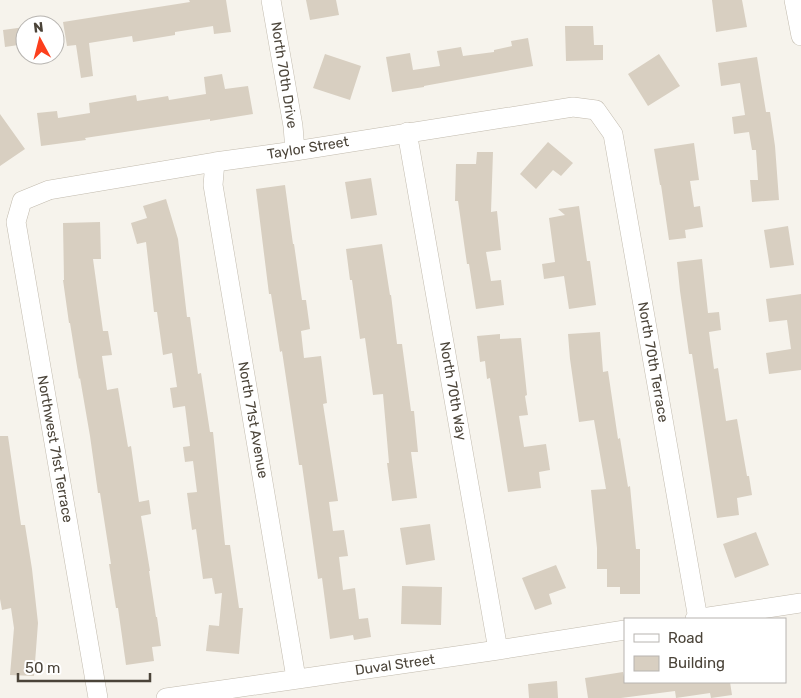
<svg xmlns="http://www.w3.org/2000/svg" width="801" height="698" font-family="Rubik,sans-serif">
  <rect width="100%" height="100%" fill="#f6f3ec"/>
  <!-- building -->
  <path fill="#d8cfc1" d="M189,0h37l5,32 -17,2 -1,-8 -38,6v3l-42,7 -1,-6 -43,7 4,33 -12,2 -5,-33 -9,1 -4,-24 127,-20z
    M306,0h30l3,15 -29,5z
    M712,0h30l5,27 -31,5z
    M565,26h28l1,19h9v15l-37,1z
    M25,27v17l-20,3 -2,-17z
    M528,38l5,28 -109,20v1l-32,5 -6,-35 24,-4 3,17 27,-4 -3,-15 24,-4 2,9 31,-4v-2l18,-4 -1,-5z
    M325,54l36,12 -11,34 -37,-12z
    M659,54l21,32 -32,20 -20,-32z
    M757,57l9,55h4l5,34 4,54 -27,2 -2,-22h8l-2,-30h-4l-3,-18 -15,2 -2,-17 13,-2 -5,-32 -19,3 -3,-23z
    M222,74l3,15 23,-3 5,28 -43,7v-2l-125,19 1,2 -45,6 -4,-33 20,-2 1,7 32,-5 -1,-10 47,-8 1,6 31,-5 1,4 37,-6 -2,-17z
    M0,114l25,35 -25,17z
    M548,142l25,21 -12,13 -8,-6 -17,19 -16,-15z
    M694,143l5,37 -9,1 4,26 6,-1 3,21 -18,3 1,8 -17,2 -8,-55h-1l-6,-36z
    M477,152h16l-2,60 6,-1 4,39 -15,2 5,29 10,-1 3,25 -28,4 -7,-45h-2l-9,-63h-3l1,-37h20z
    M371,178l6,37 -26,4 -6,-37z
    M285,185l8,59h1l8,56h4l4,29 -9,2 3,27 17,-2 6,47 -4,1 15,97 -9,1 4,29 11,-1 4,26 -9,1 4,33 12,-2 4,31 9,-1 3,19 -17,3 -1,-5 -23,4 -8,-61 -4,1 -16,-114h-3l-17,-114 -2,1 -9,-58h-2l-13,-105z
    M166,199l12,40 9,78h3l8,57 3,-1 9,59h3l12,113h5l9,63h4l-4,46 -33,-3 3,-26 10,1 3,-33 -7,1 -3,-16 -9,1 -7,-50 -4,1 -5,-37 10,-1 -4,-31 -8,1 -2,-15 7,-1 -5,-40 -12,2 -3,-20 7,-1 -5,-34 -9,2 -6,-43h-3l-8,-70 -9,2 -6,-21 16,-5 -4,-12z
    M579,206l8,55h3l6,44 -27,4 -5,-33 -20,3 -2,-15 13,-2 -6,-44 16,-3 -7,-6z
    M100,222l1,37h-8l10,72h5l4,24 -10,1 5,34 11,-2 10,59 3,-1 8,56 10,-2 2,14 -10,2 9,55h-1l7,46h1l4,29 -9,1 2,14 -28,4 -8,-57h-2l-7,-44h2l-11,-71h-2l-8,-57 -10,-58 -1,1 -9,-56h-1l-6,-43h1l-1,-57z
    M788,226l6,39 -24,3 -6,-38z
    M382,244l8,51h1l6,49h5l9,67h3l4,41h-7l6,46 -25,3 -5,-38h2l-6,-69 -10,1 -8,-57 -5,1 -8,-59h-2l-4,-31z
    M702,259l6,54 11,-1 2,18 -12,2 5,37 4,-1 8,53 11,-2 10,57h2l3,19 -15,3 2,17 -22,3 -25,-164h-3l-9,-63 -3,-29z
    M801,294v76l-32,4 -3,-21 25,-4 -4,-29 -18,2 -3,-23z
    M600,332l3,40 5,-1 10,68 2,-1 8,49 2,-1 6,63h4v45h-20v-7h-13v-18h-10v-21l-6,-58 15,-1 -12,-69 -15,2 -9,-63 -2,-25z
    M500,334v5l21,-1 6,57 -2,1 3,19 -9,1 5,31 22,-3 4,26 -11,2 2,16 -33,4 -18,-114 -3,1 -2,-18 -5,1 -3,-26z
    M0,436h8l13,89h4l7,44 6,54 -4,53 -24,-1 4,-47 -3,-20 -9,2 -2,-11z
    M430,524l5,36 -29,5 -6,-37z
    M756,532l13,33 -34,13 -12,-34z
    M556,565l10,23 -17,6 3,10 -17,6 -13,-32z
    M402,586l40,1 -1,38 -40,-1z
    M623,672l2,10h105l2,13 -21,3 -1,-5 -34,5 -1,-7 -54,7h-33l-3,-20z
    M557,681l1,17h-29l-1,-14z"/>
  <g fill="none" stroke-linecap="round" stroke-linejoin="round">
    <!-- minor casing -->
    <g stroke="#c2bbae" stroke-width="20">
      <path id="minor" d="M271,0l22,126 2,25
        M794,0l7,36
        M407,132l91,518
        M215,162l-2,23 83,493
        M695,619l106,-16
        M98,698l-82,-476 6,-21 27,-11 166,-28 80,-11 278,-44 23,3 17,24 85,485
        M166,698l332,-48 127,-20"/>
    </g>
    <!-- minor -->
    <use href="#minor" stroke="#fff" stroke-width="19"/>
  </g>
  <g text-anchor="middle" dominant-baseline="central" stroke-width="4" stroke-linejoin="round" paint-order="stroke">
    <!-- street labels -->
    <g font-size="14" fill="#4b4439" stroke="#fff">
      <text transform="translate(284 75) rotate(81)">North 70th Drive</text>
      <text transform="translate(308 148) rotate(-9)">Taylor Street</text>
      <text transform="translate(653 362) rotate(80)">North 70th Terrace</text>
      <text transform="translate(453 391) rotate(80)">North 70th Way</text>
      <text transform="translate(253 420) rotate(80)">North 71st Avenue</text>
      <text transform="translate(55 449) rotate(80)">Northwest 71st Terrace</text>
      <text transform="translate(395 665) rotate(-8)">Duval Street</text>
    </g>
  </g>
  <!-- legend -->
  <rect x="624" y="618" width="162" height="65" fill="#ffffff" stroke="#b7b4b0"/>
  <rect x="634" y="634" width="25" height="8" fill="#ffffff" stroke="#b7b4b0"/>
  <text x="668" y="643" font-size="15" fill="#4b4439">Road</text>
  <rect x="634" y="656" width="25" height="15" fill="#d8cfc1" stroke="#b7b4b0"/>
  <text x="668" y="668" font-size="15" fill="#4b4439">Building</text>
  <!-- north arrow -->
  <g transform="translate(40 40) rotate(353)"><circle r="24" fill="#ffffff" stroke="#b7b4b0"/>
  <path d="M0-4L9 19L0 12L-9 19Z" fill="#fc3f1d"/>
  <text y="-8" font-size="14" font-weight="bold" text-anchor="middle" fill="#4b4439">N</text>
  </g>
  <!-- scale -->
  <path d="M18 673v8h132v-8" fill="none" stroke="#4b4439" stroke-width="2.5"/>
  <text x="25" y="673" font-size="15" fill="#4b4439" stroke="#ffffff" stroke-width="4" paint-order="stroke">50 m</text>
</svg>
